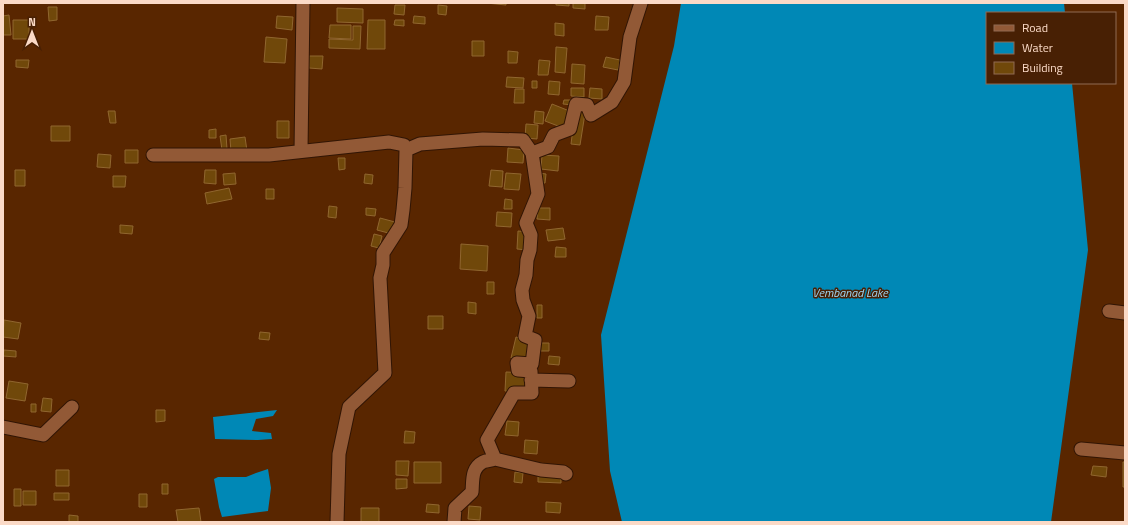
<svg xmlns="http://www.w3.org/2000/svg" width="1128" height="525" font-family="'Titillium Web',sans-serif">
  <rect width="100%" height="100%" fill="#592600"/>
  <!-- water -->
  <path fill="#0088b6" d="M681,3h383l1,10h-78v70h85l16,167 -37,272h-429l-12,-51 -9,-136 73,-289z
    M277,410l-4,6 -17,3 -4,12 19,2 1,6 -14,1 -43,-1 -2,-22z
    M268,469l3,19 -3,23 -46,6 -3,-10 -5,-28 4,-2h28l10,-4z"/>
  <!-- building -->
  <path fill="#70480a" stroke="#90662f" d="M486,3h20v2z
    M556,3h13v3l-13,-1z
    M573,3h12v6l-12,-1z
    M395,5h10l-1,10 -10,-1z
    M438,5l9,1 -1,9 -8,-1z
    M48,7h9v13l-8,1z
    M337,8l26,1v14l-26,-1z
    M9,15l2,20h-8v-19z
    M277,16l16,1 -1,13 -16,-2z
    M414,16l11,1v7l-12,-1z
    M596,16l13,1 -1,13h-13z
    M13,20h16v19h-16z
    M368,20h17v29h-18z
    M395,20h9v6l-10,-1z
    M555,23l9,1v12l-9,-1z
    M330,25h21v14l-22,-1z
    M353,26h8l-1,23 -31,-1v-9l24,1z
    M266,37l21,2 -2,24 -21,-1z
    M472,41h12v15h-12z
    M556,47l11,1 -2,25 -10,-1z
    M508,51l10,1 -1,11h-9z
    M309,56h14l-1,13 -13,-1z
    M606,57l14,3 -2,10 -15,-3z
    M16,60h13l-1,8 -12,-1z
    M539,60l11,1 -2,14h-10z
    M572,64l13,1 -1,19 -13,-1z
    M507,77l17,1 -1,10 -17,-1z
    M532,81h5v7h-5z
    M549,81l11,1 -1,13 -11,-1z
    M571,88h13v9l-13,-1z
    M590,88l12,1v10l-13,-1z
    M515,89h9v14h-10z
    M564,100h10l-1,5 -10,-1z
    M552,104l20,8 -6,17 -21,-8z
    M576,105l10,2 -6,38 -9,-1z
    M108,111h7l1,12h-6z
    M535,111l9,1 -1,12 -9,-1z
    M277,121h12v17h-12z
    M526,124l12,1 -1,14 -12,-1z
    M51,126h19v15h-19z
    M216,129v9h-7v-8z
    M226,135l1,14 -5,1 -2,-14z
    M245,137l2,14 -16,1 -1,-13z
    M508,148l16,2 -1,13 -16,-1z
    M125,150h13v13h-13z
    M98,154l13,1 -1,13 -13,-1z
    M542,155l17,1 -1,15 -17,-2z
    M338,158h7v11l-6,1z
    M15,170h10v16h-10z
    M205,170h11v14l-12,-1z
    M491,170l12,1 -1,16 -13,-1z
    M235,173l1,11 -12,1 -1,-11z
    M506,173l15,1 -2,16 -15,-1z
    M539,173l7,1 -1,9h-6z
    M365,174l8,1 -1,9 -8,-1z
    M113,176h13l-1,11h-12z
    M229,188l3,11 -25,5 -2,-11z
    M266,189h8v10h-8z
    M505,199l7,1v9h-8z
    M329,206l8,1 -1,11 -8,-1z
    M366,208l10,1 -1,7 -9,-1z
    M538,208h12v12l-13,-1z
    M497,212l15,1 -1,14 -15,-1z
    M380,218l15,4 -3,12 -15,-4z
    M120,225l13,1 -1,8 -12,-1z
    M563,228l2,11 -17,2 -2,-11z
    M518,231l12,1 -2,18 -11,-1z
    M374,234l8,2 -3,12 -8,-2z
    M461,244l27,2 -1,25 -27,-2z
    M556,247l10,1v9h-11z
    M487,282h7v12h-7z
    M468,302l8,1v11l-8,-1z
    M537,305h5v13h-5z
    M428,316h15v13h-15z
    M4,320l17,3 -3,16 -15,-2z
    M260,332l10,1 -1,7 -10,-1z
    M516,337l18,5 -5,21 -18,-5z
    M539,343h10v8h-10z
    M4,350l12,1v6l-13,-1z
    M549,356l11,1 -1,8 -11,-1z
    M506,372l24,1 -1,19 -24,-1z
    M9,381l19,3 -3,17 -19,-3z
    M43,398l9,1 -1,13 -10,-1z
    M31,404h5v8h-5z
    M156,410h9v11l-9,1z
    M507,421l12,1 -1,14 -13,-1z
    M405,431l10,1 -1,11h-10z
    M525,440l13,1 -1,13 -13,-1z
    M396,461h13l-1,15 -12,-1z
    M414,462h27v21h-27z
    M1123,462h2v25h-2z
    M1093,466l14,1 -1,10 -15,-2z
    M56,470h13v16h-13z
    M515,472l8,1 -1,10 -8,-1z
    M538,472l23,1v10l-23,-1z
    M396,479h11v9l-11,1z
    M162,484h6v10h-6z
    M14,489h7v17h-7z
    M23,491h13v14h-13z
    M54,493h15v7h-15z
    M139,494h8v13h-8z
    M546,502l15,1 -1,10 -14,-1z
    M427,504l12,1v8l-13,-1z
    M469,506l12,1 -1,13 -12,-1z
    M199,508l2,14h-23l-2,-12z
    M361,508h18v14h-18z
    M69,515l9,1v6h-9z"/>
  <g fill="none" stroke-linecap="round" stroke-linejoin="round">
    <!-- minor casing -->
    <g stroke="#311504" stroke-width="15">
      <path id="minor" d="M406,150l14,-6 63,-5 40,1 9,13 16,-6 6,-12 16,-6 6,-25 11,1 4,10 21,-13 12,-20 6,-45 11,-34
        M301,151l2,-148
        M153,155h116l120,-13 15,3 2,5 -1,38 -2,22 -2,15 -18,28v12l-3,13 5,95 -36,34 -10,47 -2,68
        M1109,311l16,2
        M531,380l38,1
        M3,427l40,8 29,-28
        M1081,449l44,4
        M495,459l46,11 22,2 3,2
        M454,522l1,-14 17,-16c1,-11 -1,-24 11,-30 4,-2 8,-1 12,-3l-8,-19 27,-47h18l-1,-22 -13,-1 -1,-7 15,1 3,-24 -10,-4 4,-20 -6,-16 -1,-10 4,-15 1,-15 3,-10 1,-15 -5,-12 12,-29 -6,-41"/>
    </g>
    <!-- minor -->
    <use href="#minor" stroke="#925936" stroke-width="13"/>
  </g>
  <g text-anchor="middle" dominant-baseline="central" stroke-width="3" stroke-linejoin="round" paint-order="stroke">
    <!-- water labels -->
    <g font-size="12" font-style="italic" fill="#9ed7f5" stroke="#482004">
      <text x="850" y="292">Vembanad Lake</text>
    </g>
  </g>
  <!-- border -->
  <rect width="1128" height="525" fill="none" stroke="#fbdac7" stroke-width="8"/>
  <!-- legend -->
  <rect x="986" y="12" width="130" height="72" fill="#482004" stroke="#906a52"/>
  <rect x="994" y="25" width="20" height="6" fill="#925936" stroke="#906a52"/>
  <text x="1022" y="32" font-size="12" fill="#fbdac7">Road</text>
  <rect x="994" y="42" width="20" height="12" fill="#0088b6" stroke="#906a52"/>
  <text x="1022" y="52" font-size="12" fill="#fbdac7">Water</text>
  <rect x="994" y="62" width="20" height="12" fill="#70480a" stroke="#906a52"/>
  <text x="1022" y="72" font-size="12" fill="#fbdac7">Building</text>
  <!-- north arrow -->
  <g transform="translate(32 32)" stroke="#482004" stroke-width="3" paint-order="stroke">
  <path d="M0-3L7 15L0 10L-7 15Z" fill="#fbdac7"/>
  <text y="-6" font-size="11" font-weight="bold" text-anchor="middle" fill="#fbdac7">N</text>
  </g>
</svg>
